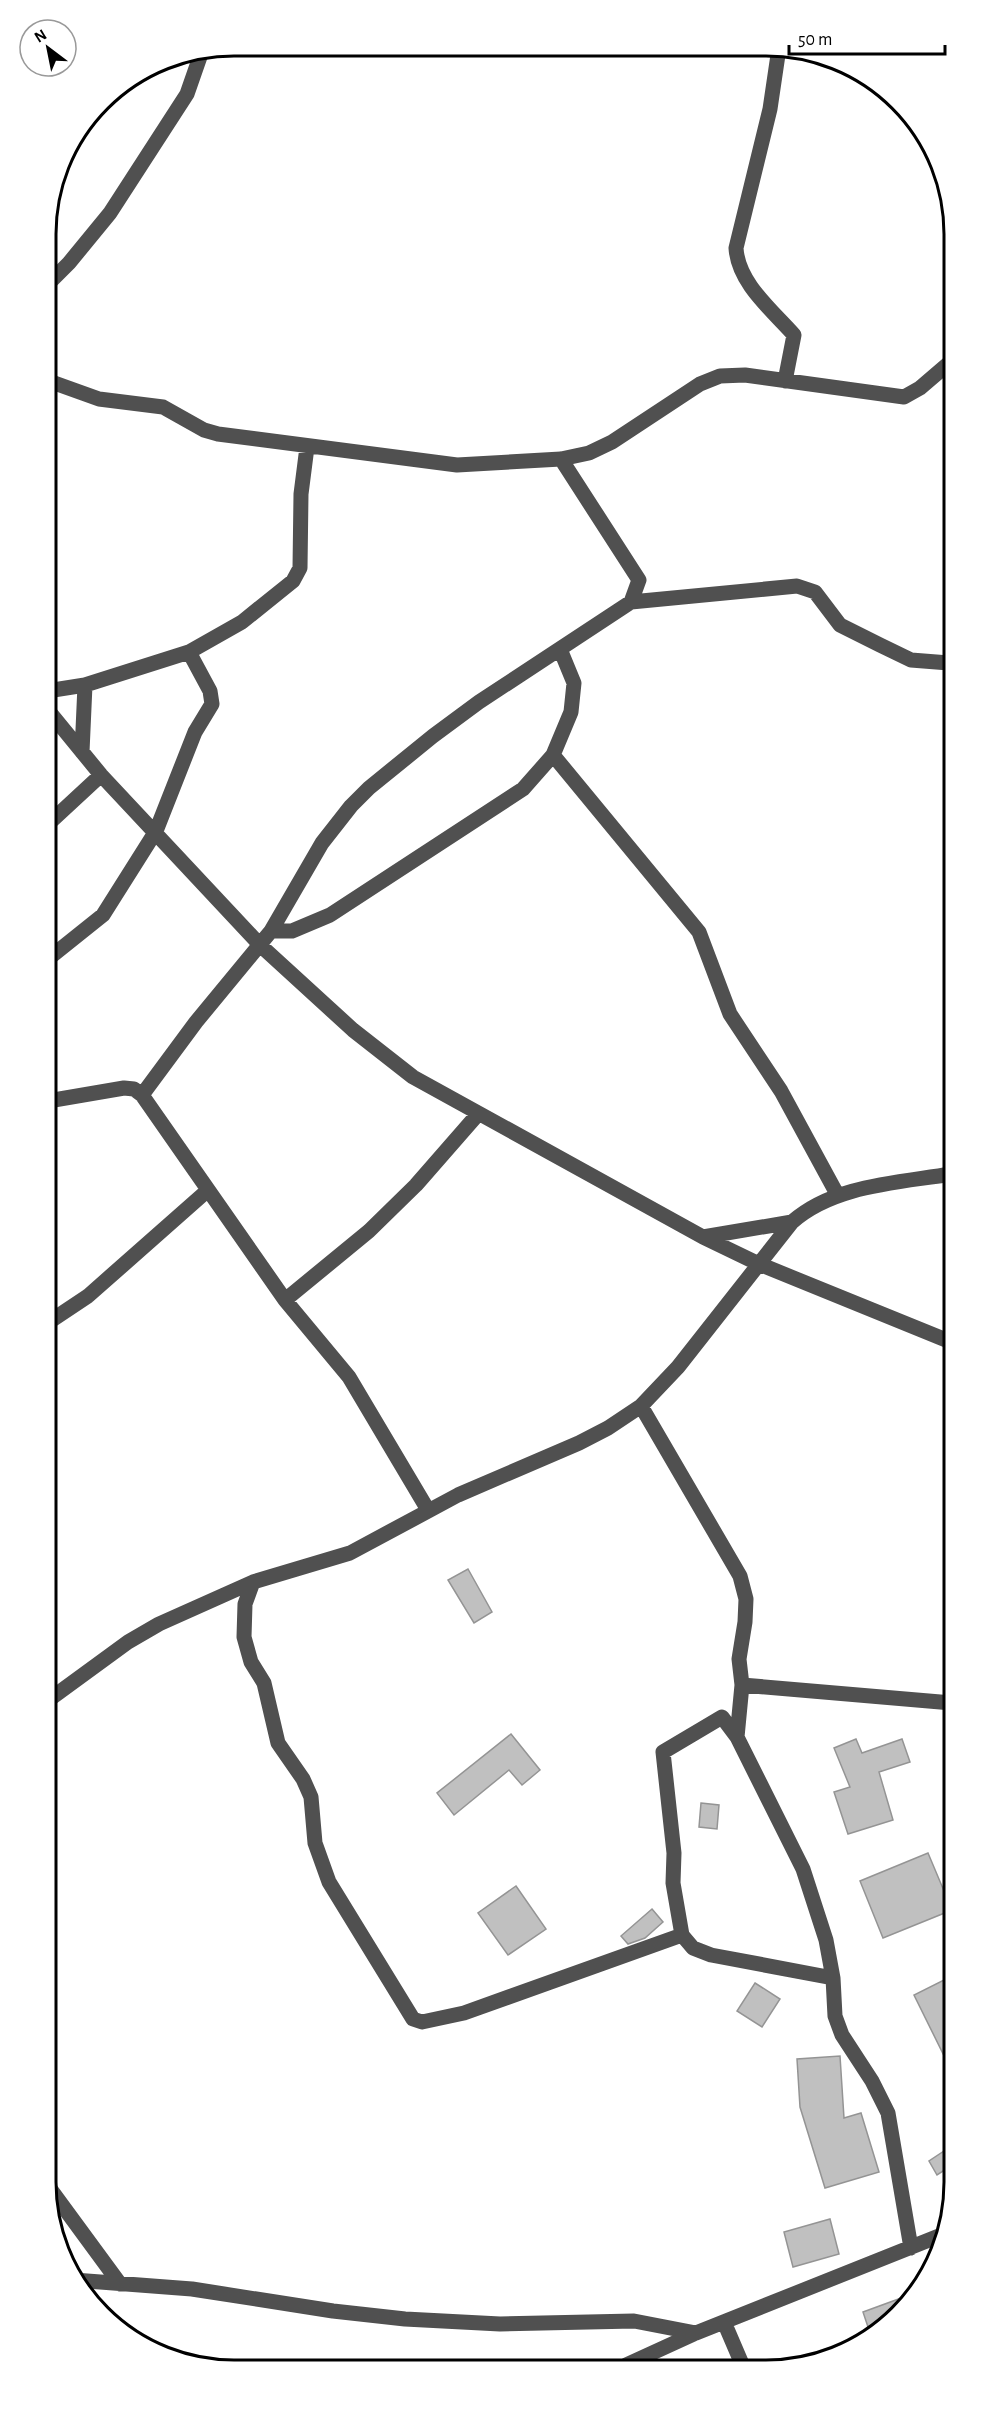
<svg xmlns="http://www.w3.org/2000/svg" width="999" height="2415" font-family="'Alegreya Sans',sans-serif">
  <rect width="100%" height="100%" fill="#fff"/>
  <!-- building -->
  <path fill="#c0c0c0" stroke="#949494" stroke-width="1.5" d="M468,1569l24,43 -18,11 -26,-43z
    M511,1734l29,36 -18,15 -13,-15 -55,45 -17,-22z
    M856,1739l6,14 40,-14 8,23 -31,10 14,48 -45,14 -14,-42 16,-5 -16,-39z
    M701,1803l18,2 -2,24 -18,-2z
    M928,1853l24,57 -69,28 -23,-57z
    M516,1886l30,43 -38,26 -30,-42z
    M652,1909l11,13 -18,16 -17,6 -7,-8z
    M946,1979l7,13v82l-39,-79z
    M755,1983l25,16 -18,28 -25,-16z
    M840,2056l4,62 17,-5 18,59 -54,16 -25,-81 -3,-48z
    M953,2145l1,19 -17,11 -8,-14z
    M830,2219l9,35 -46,13 -9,-35z
    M915,2293l-7,13 -37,30 -8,-24z"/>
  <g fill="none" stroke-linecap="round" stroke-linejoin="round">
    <!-- minor -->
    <path stroke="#505050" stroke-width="15" d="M779,48l-9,61 -34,139c2,35 36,62 58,87l-9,46
      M46,286l23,-23 41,-50 77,-119 15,-43
      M46,380l53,19 64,8 41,23 14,4 239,31 104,-6 28,-6 23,-11 88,-58 20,-8 25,-1 159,22 16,-9 28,-24
      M561,459l78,121 -8,22
      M47,691l38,-6 104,-33 53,-30 51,-41 7,-13 1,-74 6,-47
      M47,709l54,66 159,170 93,85 60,47 290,160 56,27 192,78
      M82,752l3,-67
      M553,755l146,177 31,82 51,77 56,103
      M47,825l54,-50
      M271,931h21l38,-16 193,-126 30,-34 18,-43 3,-29 -14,-34
      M48,959l55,-44 53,-84 39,-99 17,-28 -2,-13 -21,-39
      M142,1095l54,-73 75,-91 51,-88 29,-37 18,-18 64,-52 46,-34 152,-100 166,-16 18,6 25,33 40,20 31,15 38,3
      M48,1101l76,-13 10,1 8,6 143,205 64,77 79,133
      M703,1237l89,-15
      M285,1300l84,-69 47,-46 62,-71
      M49,1322l39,-26 120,-106
      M641,1406l99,170 6,23 -1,23 -6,37 3,26 -5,52
      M253,1582l-8,22 -1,33 7,25 13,21 14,60 25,36 8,18 4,46 14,39 84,137 9,3 42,-9 218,-78
      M742,1685l210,18
      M50,1699l78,-57 31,-18 94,-42 97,-29 108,-58 121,-52 29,-15 33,-22 37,-39 114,-145c42,-37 105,-39 159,-48
      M833,1978l-122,-23 -18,-7 -11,-13 -9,-52 1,-30 -11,-101 59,-35 15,20 66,132 23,71 7,38 2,38 7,19 30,46 16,32 23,135
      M51,2190l69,94
      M74,2280l118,9 141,22 72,8 95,5 134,-3 62,12
      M724,2322l18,42
      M626,2365l70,-32 248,-99"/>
  </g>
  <!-- crop -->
  <path d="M0 0H999V2415H0ZM234 56H766A178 178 0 0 1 944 234V2182A178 178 0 0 1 766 2360H234A178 178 0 0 1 56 2182V234A178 178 0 0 1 234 56Z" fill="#fff" fill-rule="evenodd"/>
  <path fill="none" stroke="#000" stroke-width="3" d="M234 56H766A178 178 0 0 1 944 234V2182A178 178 0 0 1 766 2360H234A178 178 0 0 1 56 2182V234A178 178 0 0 1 234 56Z"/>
  <!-- north arrow -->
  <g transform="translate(48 48) rotate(328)"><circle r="28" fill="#ffffff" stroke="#999999" stroke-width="1.5"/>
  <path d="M0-4.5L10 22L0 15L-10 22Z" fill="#000000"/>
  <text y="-9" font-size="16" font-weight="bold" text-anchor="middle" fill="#000000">N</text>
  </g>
  <!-- scale -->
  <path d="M789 45v9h156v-9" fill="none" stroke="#000000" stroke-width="3"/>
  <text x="798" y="45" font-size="18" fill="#000000" stroke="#ffffff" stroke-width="4.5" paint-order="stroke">50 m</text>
</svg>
